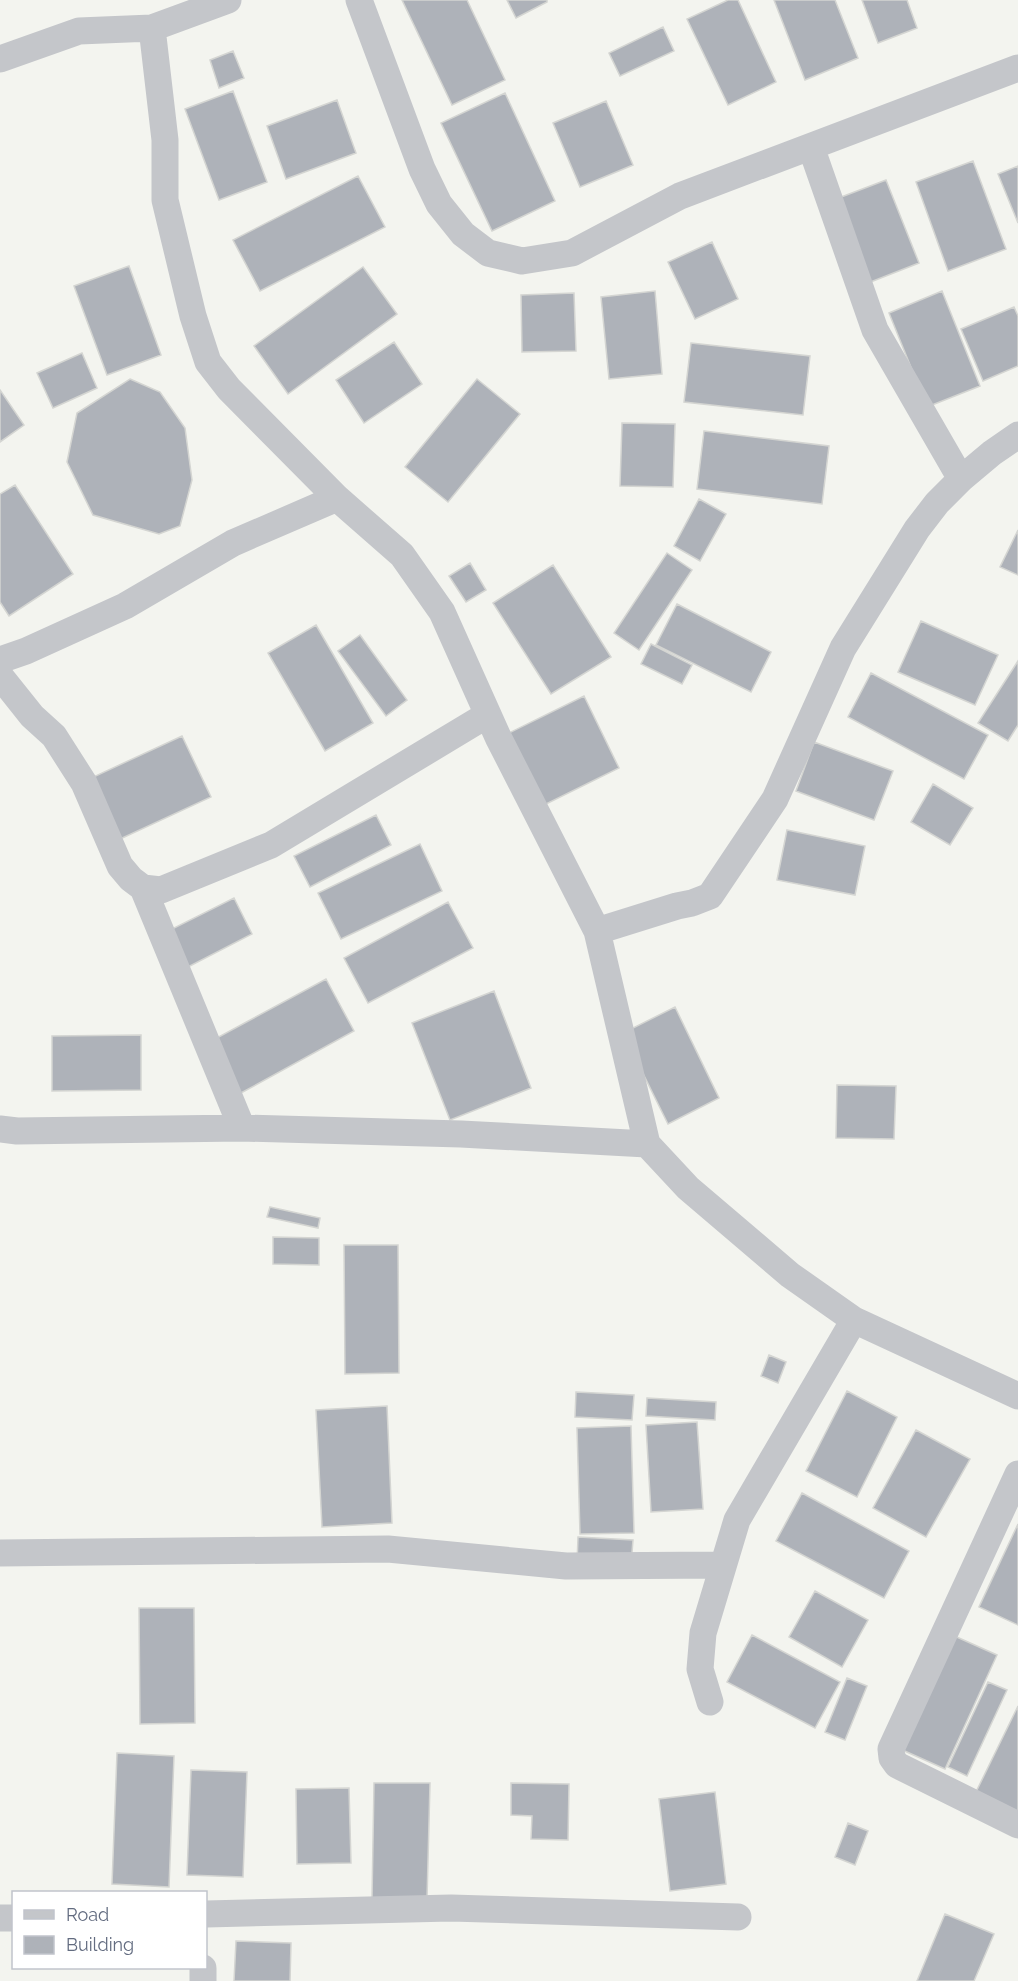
<svg xmlns="http://www.w3.org/2000/svg" width="1018" height="1981" font-family="Raleway,sans-serif">
  <rect width="100%" height="100%" fill="#f3f4ef"/>
  <!-- building -->
  <path fill="#aeb2b9" stroke="#d4d5d2" stroke-width="1.5" d="M402,0h65l38,80 -53,25z
    M507,0h40v2l-31,16z
    M728,0h10l38,82 -48,23 -41,-86z
    M774,0h61l23,58 -53,22z
    M862,0h45l10,28 -39,15z
    M663,27l11,24 -54,25 -11,-23z
    M233,51l11,27 -25,10 -9,-28z
    M233,91l34,91 -48,18 -34,-91z
    M505,93l50,108 -63,30 -51,-108z
    M337,100l19,53 -70,26 -19,-53z
    M606,101l27,64 -53,22 -27,-64z
    M973,161l33,88 -58,22 -32,-89z
    M1018,166v57l-20,-49z
    M358,176l27,51 -125,64 -27,-51z
    M886,180l33,83 -51,20 -32,-84z
    M712,242l26,57 -43,20 -27,-57z
    M129,266l32,89 -54,20 -33,-89z
    M363,267l34,47 -109,80 -34,-48z
    M655,291l7,83 -53,5 -8,-82z
    M942,291l38,95 -53,21 -38,-94z
    M574,293l2,58 -54,1 -1,-57z
    M1014,307l4,9v50l-35,15 -22,-52z
    M394,342l28,42 -58,39 -28,-43z
    M691,343l119,13 -7,59 -119,-13z
    M82,353l15,35 -44,20 -16,-35z
    M130,379l30,13 25,36 7,52 -12,46 -21,8 -66,-19 -26,-53 10,-49z
    M477,379l43,35 -72,88 -43,-35z
    M0,390l24,35 -24,17z
    M622,423l53,1 -2,63 -53,-1z
    M704,431l125,15 -7,58 -125,-15z
    M15,485l58,89 -64,42 -9,-14v-108z
    M699,499l27,15 -26,47 -26,-15z
    M1018,530v45l-18,-8z
    M667,553l25,17 -53,80 -25,-17z
    M470,563l16,27 -20,12 -17,-26z
    M553,565l58,92 -60,37 -58,-91z
    M677,604l94,48 -20,40 -95,-47z
    M921,621l77,34 -23,50 -77,-33z
    M316,625l57,98 -48,28 -57,-98z
    M360,635l47,65 -21,16 -48,-65z
    M651,644l41,21 -10,19 -41,-20z
    M1018,661v64l-10,16 -30,-18z
    M871,673l117,62 -24,44 -116,-62z
    M584,696l35,72 -81,40 -35,-72z
    M182,736l29,61 -93,43 -29,-61z
    M814,742l79,29 -19,49 -78,-29z
    M933,784l40,24 -23,37 -39,-23z
    M376,815l15,30 -81,42 -16,-31z
    M787,830l78,16 -10,49 -78,-15z
    M420,844l22,47 -101,48 -23,-46z
    M234,898l18,36 -64,33 -18,-37z
    M448,902l25,46 -105,55 -24,-45z
    M326,979l28,52 -113,62 -28,-53z
    M494,991l37,97 -81,32 -38,-97z
    M675,1007l44,91 -51,26 -45,-91z
    M141,1035v55l-89,1v-55z
    M837,1085l59,1 -2,53 -58,-1z
    M270,1207l50,11 -2,10 -51,-11z
    M273,1237l46,1v27l-46,-1z
    M344,1245h54l1,128 -54,1z
    M769,1355l17,7 -8,21 -17,-7z
    M847,1391l50,26 -40,80 -51,-26z
    M576,1392l58,3 -2,25 -57,-3z
    M647,1398l69,4 -1,18 -69,-4z
    M387,1406l5,117 -70,4 -6,-117z
    M697,1422l6,87 -52,3 -5,-87z
    M631,1426l3,107 -54,1 -3,-106z
    M916,1430l54,29 -44,78 -53,-29z
    M802,1493l107,58 -25,47 -108,-57z
    M1018,1524v101l-39,-18z
    M578,1537l55,3 -2,25 -54,-2z
    M815,1591l53,29 -26,47 -53,-30z
    M139,1608h55l1,115 -55,1z
    M950,1634l47,21 -52,114 -47,-21z
    M752,1635l88,47 -25,46 -88,-46z
    M847,1678l20,8 -22,54 -20,-8z
    M988,1682l19,8 -40,86 -19,-9z
    M1018,1706v108l-43,-20z
    M117,1753l57,3 -5,131 -57,-3z
    M191,1770l56,2 -4,105 -56,-2z
    M374,1783h56l-3,116 -55,-1z
    M511,1783l58,1 -1,56 -37,-1 1,-23 -21,-1z
    M349,1788l2,75 -54,1 -1,-75z
    M715,1792l11,92 -56,7 -11,-92z
    M848,1823l20,8 -13,34 -20,-8z
    M945,1914l49,20 -20,47h-57z
    M236,1941l55,2 -1,38h-56z"/>
  <g fill="none" stroke-linecap="round" stroke-linejoin="round">
    <!-- street -->
    <path stroke="#c4c6ca" stroke-width="27" d="M359,0l63,169 17,35 24,30 25,19 34,8 50,-8 108,-57 338,-128
      M152,28l13,112v60l28,116 15,46 21,27 108,109 65,57 40,57 56,125 99,194 50,213 41,44 102,87 64,45 164,76
      M0,59l79,-28 73,-3 76,-28
      M811,147l64,183 86,149
      M0,660l26,-9 99,-45 108,-63 104,-45
      M0,676l32,40 22,20 30,47 36,83 11,13 12,9 18,2 110,-45 216,-130
      M143,888l99,240
      M597,931l80,-25 15,-3 18,-7 65,-97 68,-151 74,-119 20,-26 24,-24 31,-26 26,-18
      M0,1129l17,2 225,-3 219,6 186,10
      M1018,1474l-127,275 1,9 5,7 121,60
      M0,1553l388,-4 178,17 157,-1
      M710,1702l-10,-33 3,-36 34,-113 117,-200
      M206,1914l245,-6 287,9
      M0,1918h14
      M203,1981v-13"/>
  </g>
  <!-- legend -->
  <rect x="12" y="1891" width="195" height="78" fill="#ffffff" stroke="#c1c4cc" stroke-width="1.5"/>
  <rect x="24" y="1910" width="30" height="9" fill="#c4c6ca" stroke="#c1c4cc" stroke-width="1.5"/>
  <text x="66" y="1921" font-size="18" fill="#636c80">Road</text>
  <rect x="24" y="1936" width="30" height="18" fill="#aeb2b9" stroke="#c1c4cc" stroke-width="1.5"/>
  <text x="66" y="1951" font-size="18" fill="#636c80">Building</text>
</svg>
